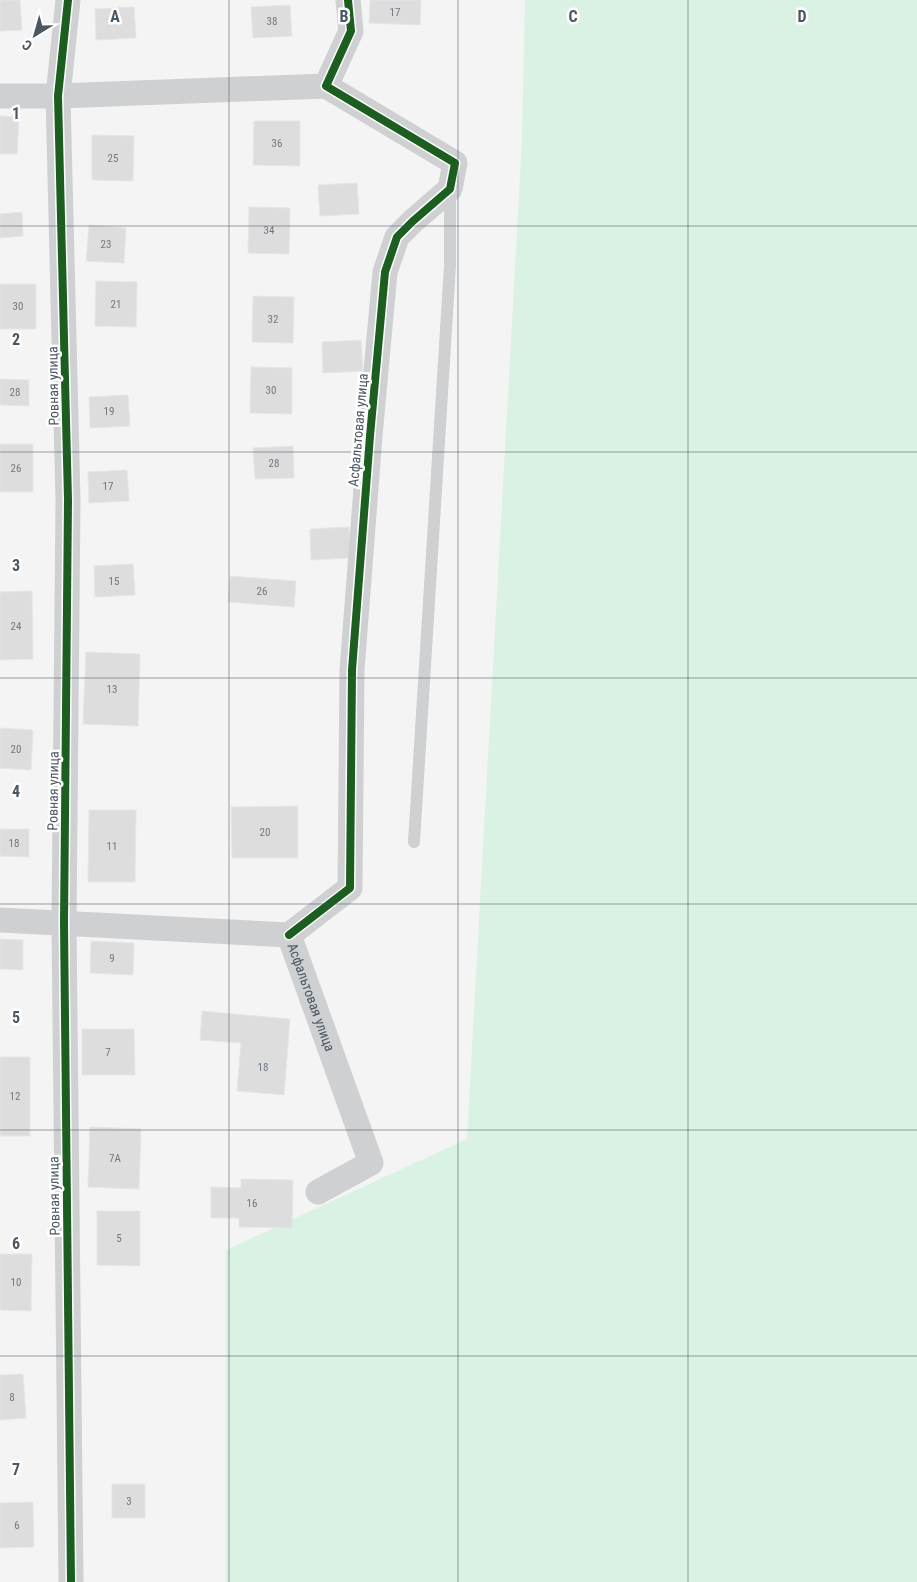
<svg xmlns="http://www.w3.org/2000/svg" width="917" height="1582" font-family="'Roboto Condensed',sans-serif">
  <rect width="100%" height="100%" fill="#f4f4f4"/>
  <!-- green -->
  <path fill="#d9f2e3" d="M525,0h392v1582h-691v-332l241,-111 55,-999z"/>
  <!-- building -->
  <path fill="#ddddde" stroke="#e5e6e7" d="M0,0h20l2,30 -22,1z
    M370,0h51l-1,25 -51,-2z
    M290,5l2,31 -39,2 -2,-31z
    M134,7l2,31 -40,2 -1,-31z
    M0,116l19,1 -2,37h-17z
    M254,121h46v45l-47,-1z
    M92,135l42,1 -1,45 -41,-1z
    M357,183l2,31 -39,2 -2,-31z
    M249,207l41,1 -1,46 -41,-1z
    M22,212l1,24 -23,2v-24z
    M89,225l37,3 -2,35 -38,-2z
    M96,281l41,1 -1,45 -41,-1z
    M0,284h36v45h-36z
    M253,296l41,1 -1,46 -41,-1z
    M361,340l2,31 -40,2 -1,-31z
    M251,367l41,1v46l-42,-1z
    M0,379l29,1v26l-29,-1z
    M128,395l2,31 -40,2 -1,-31z
    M0,444h33v48h-33z
    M293,446l1,32 -39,1 -2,-31z
    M127,470l2,31 -40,2 -1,-31z
    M349,527l2,31 -40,2 -1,-31z
    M133,564l2,31 -40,2 -1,-31z
    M230,576l66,5 -2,26 -66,-5z
    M32,591l1,68 -33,1v-68z
    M86,652l54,2 -2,72 -55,-2z
    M0,728l33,2 -2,40 -31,-2z
    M298,806v52h-66l-1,-51z
    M89,810h47l-1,72h-47z
    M0,829h29v28l-29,-1z
    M0,939l23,1v30l-23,-1z
    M91,941l43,2 -1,32 -43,-2z
    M202,1011l88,8 -6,76 -47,-4 4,-48 -41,-3z
    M82,1029h52l1,46h-53z
    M0,1057h30v79h-30z
    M90,1127l51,2 -2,60 -51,-2z
    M241,1179l52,1 -1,48 -53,-1v-9h-28v-31l30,1z
    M97,1211h43v55l-43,-1z
    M0,1254h32l-1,57 -31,-1z
    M23,1374l3,44 -26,2v-45z
    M112,1484h33v34h-33z
    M33,1502l1,45 -34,1v-45z"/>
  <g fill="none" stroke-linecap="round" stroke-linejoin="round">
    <!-- service -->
    <path stroke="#ced0d2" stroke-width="12" d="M414,842l36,-577v-76"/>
    <!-- minor -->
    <g stroke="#ced0d2" stroke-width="25">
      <path d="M68,0l-10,96 10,404 -4,423 7,659"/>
      <path d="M0,96h58l268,-10"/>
      <path d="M0,920l289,15"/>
      <path d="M289,935l61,-47 2,-218 18,-234 15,-164 12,-35 16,-16 37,-32 5,-26 -129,-77 25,-55 -3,-31"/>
      <path id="s1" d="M289,935l82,228 -53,29"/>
    </g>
    <!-- cycleway casing -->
    <g stroke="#fff" stroke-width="11">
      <path id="cycleway" d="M68,0l-10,96 10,404 -4,423 7,659
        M289,935l61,-47 2,-218 18,-234 15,-164 12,-35 16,-16 37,-32 5,-26 -129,-77 25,-55 -3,-31"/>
    </g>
    <!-- cycleway -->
    <use href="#cycleway" stroke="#1b5e20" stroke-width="8"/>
  </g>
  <!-- grid -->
  <path fill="none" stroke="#4a5661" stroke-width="1" stroke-opacity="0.55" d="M229,0v1582M458,0v1582M688,0v1582M0,226h917M0,452h917M0,678h917M0,904h917M0,1130h917M0,1356h917"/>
  <g text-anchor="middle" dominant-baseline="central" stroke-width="5" stroke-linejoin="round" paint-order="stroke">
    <!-- number labels -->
    <g font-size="11" fill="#707881">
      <text x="395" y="12">17</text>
      <text x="272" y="21">38</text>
      <text x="277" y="143">36</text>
      <text x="113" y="158">25</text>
      <text x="269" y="230">34</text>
      <text x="106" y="244">23</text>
      <text x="116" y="304">21</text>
      <text x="18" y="306">30</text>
      <text x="273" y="319">32</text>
      <text x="271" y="390">30</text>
      <text x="15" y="392">28</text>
      <text x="109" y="411">19</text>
      <text x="274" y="463">28</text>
      <text x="16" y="468">26</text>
      <text x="108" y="486">17</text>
      <text x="114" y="581">15</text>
      <text x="262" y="591">26</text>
      <text x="16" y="626">24</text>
      <text x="112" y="689">13</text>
      <text x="16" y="749">20</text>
      <text x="265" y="832">20</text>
      <text x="14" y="843">18</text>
      <text x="112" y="846">11</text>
      <text x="112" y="958">9</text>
      <text x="108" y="1052">7</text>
      <text x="263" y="1067">18</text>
      <text x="15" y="1096">12</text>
      <text x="115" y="1158">7А</text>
      <text x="252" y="1203">16</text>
      <text x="119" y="1238">5</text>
      <text x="16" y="1282">10</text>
      <text x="12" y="1397">8</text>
      <text x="129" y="1501">3</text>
      <text x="17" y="1525">6</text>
    </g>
    <!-- street labels -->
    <g font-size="14" fill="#4a5661" stroke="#fff">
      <text transform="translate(53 386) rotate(-91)">Ровная улица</text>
      <text transform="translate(358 430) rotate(-85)">Асфальтовая улица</text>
      <text transform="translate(53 791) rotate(-89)">Ровная улица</text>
      <text stroke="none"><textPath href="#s1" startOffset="66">Асфальтовая улица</textPath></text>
      <text transform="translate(54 1196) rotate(-91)">Ровная улица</text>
    </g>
  </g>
  <g font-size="16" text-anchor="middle" font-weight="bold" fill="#4a5661" stroke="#fff" stroke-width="5" stroke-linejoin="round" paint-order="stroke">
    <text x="115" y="22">A</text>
    <text x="344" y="22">B</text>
    <text x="573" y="22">C</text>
    <text x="802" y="22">D</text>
    <text x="16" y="119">1</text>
    <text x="16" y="345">2</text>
    <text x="16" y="571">3</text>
    <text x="16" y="797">4</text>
    <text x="16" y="1023">5</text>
    <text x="16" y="1249">6</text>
    <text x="16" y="1475">7</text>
  </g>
  <!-- north arrow -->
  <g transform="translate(35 35) rotate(217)" stroke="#ffffff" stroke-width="4" paint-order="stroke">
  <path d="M0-4L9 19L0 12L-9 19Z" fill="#4a5661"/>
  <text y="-8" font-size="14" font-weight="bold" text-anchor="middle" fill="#4a5661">С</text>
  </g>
</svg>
